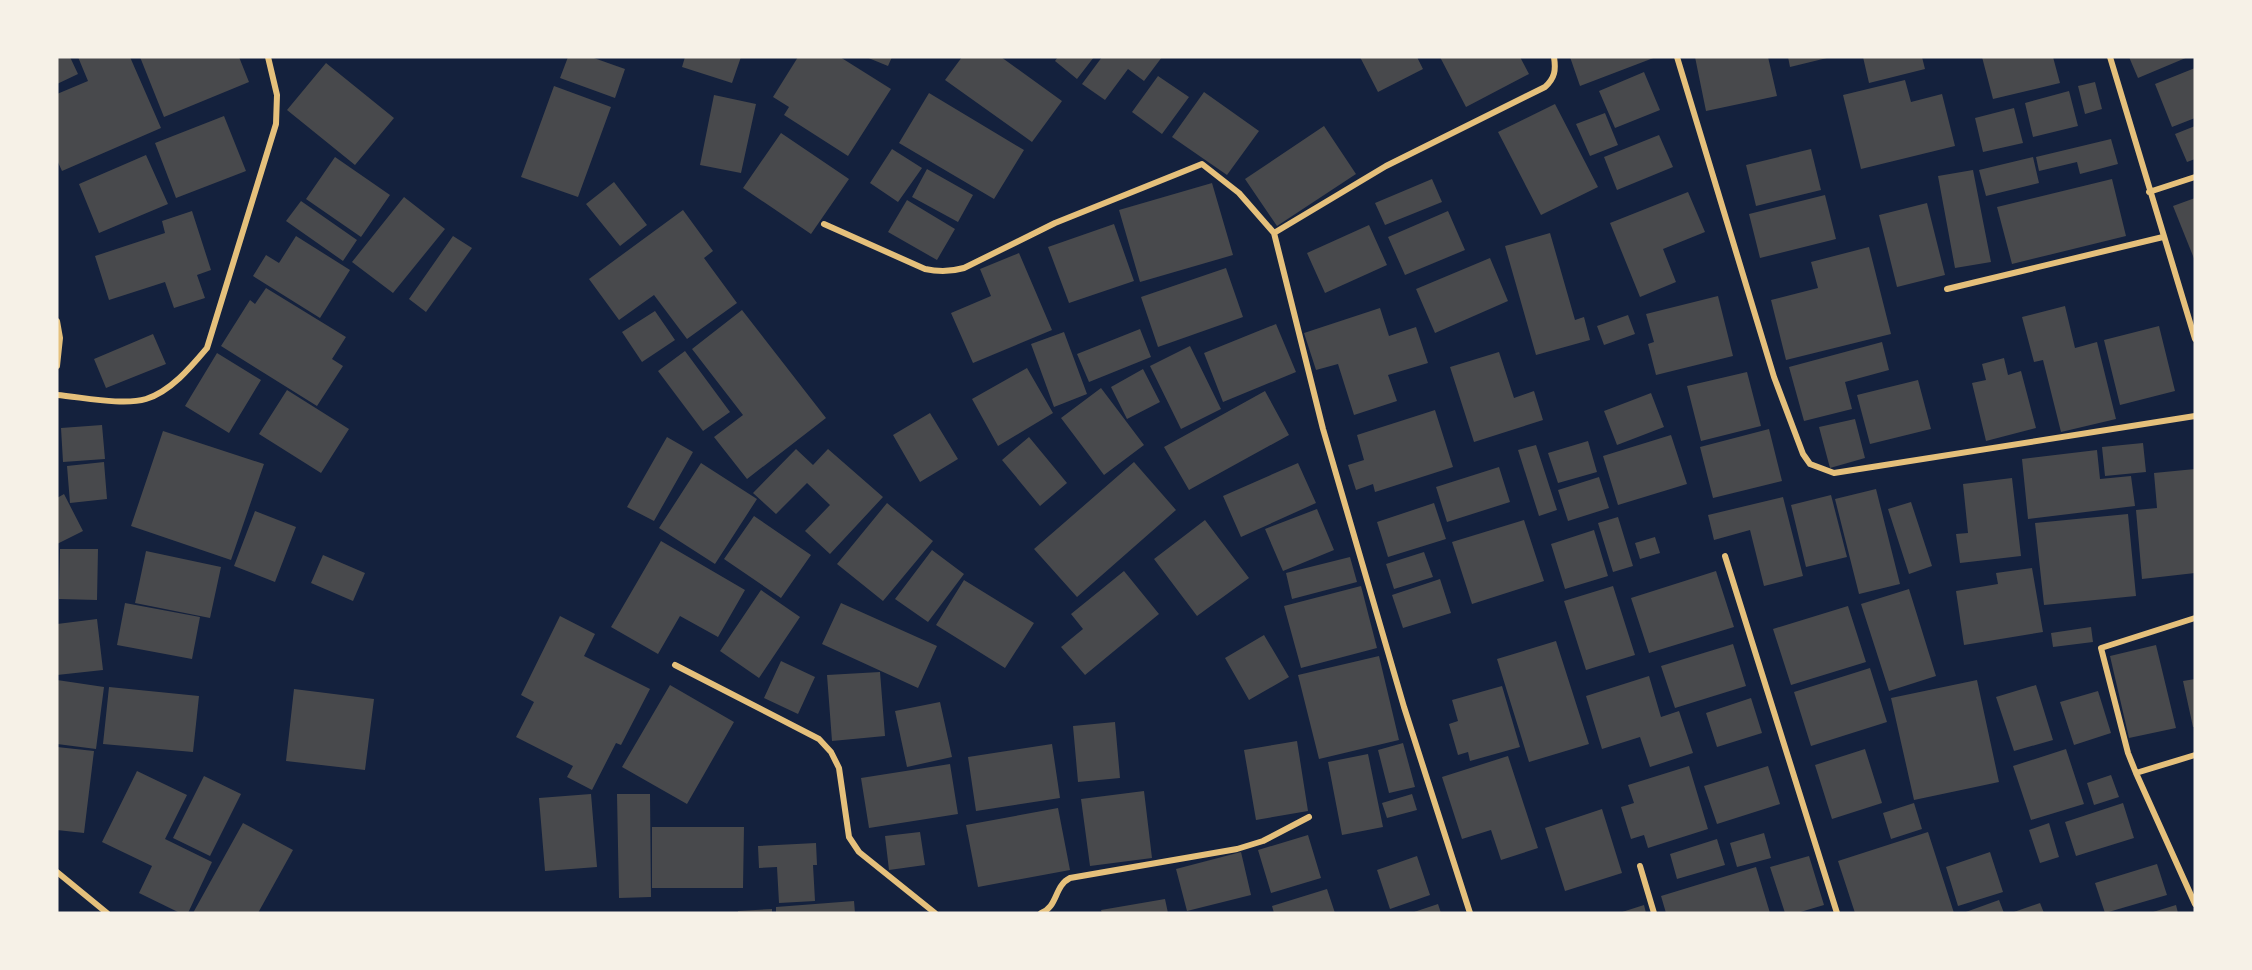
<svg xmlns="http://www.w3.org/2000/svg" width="2252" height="970" font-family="'Fira Sans Condensed',sans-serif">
  <rect width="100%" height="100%" fill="#14213d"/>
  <!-- building -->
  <path fill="#48494c" d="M57,57h13l8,17 -21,10z
    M78,57h52l31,71 -99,43 -5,-11v-66l31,-13z
    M140,57h99l10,25 -85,35z
    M568,57h23l34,12 -10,29 -55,-20z
    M685,57h56l-9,26 -50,-16z
    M798,57h42l51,32 -43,67 -64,-41 5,-8 -16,-10z
    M866,57h26l-4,9z
    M962,57h39l61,44 -30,41 -87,-62z
    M1058,57h36l-17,22 -22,-18z
    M1102,57h60l-18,24 -16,-12 -23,31 -23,-16z
    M1360,57h57l6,12 -45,23z
    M1440,57h80l9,17 -63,33z
    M1570,57h86l-76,29z
    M1695,57h73l9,39 -71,15z
    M1788,57h39v1l-37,9z
    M1863,57h59l3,12 -56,14z
    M1982,57h71l7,26 -67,16z
    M2129,57h59l-50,21z
    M326,63l68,55 -39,47 -68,-55z
    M2195,68v50l-23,9 -17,-43z
    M1644,72l16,38 -45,18 -16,-37z
    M1158,76l31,21 -27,37 -30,-22z
    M1905,80l6,22 31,-8 13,52 -94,23 -18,-74z
    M2095,82l7,27 -17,5 -7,-28z
    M554,86l57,21 -33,90 -57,-20z
    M2069,91l9,35 -45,11 -8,-34z
    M1204,92l55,39 -32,44 -55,-38z
    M929,93l95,57 -30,49 -95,-56z
    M714,95l42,9 -15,69 -41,-8z
    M1555,104l43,83 -57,28 -43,-83z
    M2014,108l9,35 -40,9 -8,-34z
    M1605,113l13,32 -28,11 -14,-32z
    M224,116l22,55 -70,27 -21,-55z
    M1324,126l32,48 -79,52 -32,-47z
    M2195,126v33l-8,3 -12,-28z
    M781,133l68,46 -38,55 -68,-46z
    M1659,135l14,32 -56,23 -13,-33z
    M2111,139l7,25 -38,10 -3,-12 -38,9 -3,-14z
    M892,149l30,19 -24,34 -28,-19z
    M1811,149l10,41 -65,16 -10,-41z
    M146,155l22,49 -69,29 -20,-49z
    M335,157l55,38 -29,42 -55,-38z
    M2033,157l6,26 -53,13 -7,-26z
    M927,169l46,26 -15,27 -46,-25z
    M1973,170l18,92 -36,6 -17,-92z
    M1432,179l10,23 -57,23 -10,-22z
    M2112,179l14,57 -114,28 -15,-57z
    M614,182l33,43 -27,21 -34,-42z
    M1212,183l21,72 -93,27 -21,-72z
    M1688,192l17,40 -42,17 13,33 -36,15 -30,-74z
    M1825,195l11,44 -76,19 -11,-44z
    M404,197l41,32 -52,64 -41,-31z
    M2195,198v63l-22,-55z
    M907,200l48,29 -18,31 -49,-28z
    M301,201l56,39 -14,21 -57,-40z
    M1927,203l18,72 -48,12 -18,-72z
    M683,210l30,41 -9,7 33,45 -50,36 -33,-44 -35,25 -30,-41z
    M192,211l19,59 -14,5 8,23 -31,10 -9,-26 -56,18 -14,-44 70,-23 -3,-12z
    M1448,211l17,39 -60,25 -17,-38z
    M1114,224l20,57 -65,22 -21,-56z
    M1369,225l18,40 -62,28 -18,-40z
    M1550,233l25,87 9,-3 6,23 -54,15 -31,-109z
    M296,236l54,34 -30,48 -67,-42 13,-21 13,8z
    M453,236l19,12 -46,64 -17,-13z
    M1869,247l22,87 -105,26 -15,-60 47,-12 -7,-26z
    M1019,253l33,77 -79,33 -22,-50 40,-17 -11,-27z
    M1490,258l18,43 -73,32 -19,-44z
    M1226,268l17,49 -85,30 -17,-50z
    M266,288l80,49 -14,22 11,7 -26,40 -96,-60 29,-46 5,4z
    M1718,296l15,60 -77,19 -8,-31 6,-2 -8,-28z
    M2065,306l10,42 22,-6 19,77 -55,13 -18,-72 -9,2 -12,-45z
    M1380,308l9,28 27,-9 12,36 -40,12 9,26 -43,14 -16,-51 -22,6 -12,-37z
    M742,310l84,108 -79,61 -33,-42 29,-22 -51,-66z
    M655,311l20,29 -33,22 -20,-30z
    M1628,315l7,19 -31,11 -7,-19z
    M1276,324l20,48 -73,30 -19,-49z
    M2159,326l16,65 -55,14 -16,-65z
    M1140,329l11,28 -62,25 -12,-28z
    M1064,332l23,62 -33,13 -23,-63z
    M153,334l13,30 -60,24 -12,-29z
    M1882,342l7,28 -44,12 7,27 -48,12 -15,-54z
    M1190,346l31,63 -40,20 -31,-63z
    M685,351l45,61 -27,19 -45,-60z
    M1499,352l15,46 20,-7 9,29 -69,22 -24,-75z
    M217,353l44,27 -32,53 -44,-27z
    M2004,358l4,17 13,-4 15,57 -50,13 -14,-58 14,-3 -4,-16z
    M1027,368l26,45 -55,33 -26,-47z
    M1143,369l17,33 -33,17 -16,-32z
    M1747,372l14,54 -60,15 -14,-55z
    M1918,380l13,49 -61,15 -13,-49z
    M1101,388l43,57 -40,30 -43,-57z
    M287,390l62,39 -28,44 -62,-39z
    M1265,391l24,44 -100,55 -25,-43z
    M1651,393l13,34 -47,18 -13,-34z
    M1435,410l18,57 -78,25 -2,-8 -17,6 -8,-25 16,-5 -7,-25z
    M930,413l28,46 -38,23 -27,-47z
    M1855,419l10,39 -35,10 -11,-41z
    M102,425l3,34 -42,3 -2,-34z
    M1769,429l13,52 -69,17 -13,-51z
    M163,431l101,33 -33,96 -100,-34z
    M1671,435l16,49 -69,21 -15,-49z
    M667,437l26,15 -39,69 -27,-14z
    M1029,437l38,46 -27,23 -38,-46z
    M1588,441l9,31 -39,11 -10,-30z
    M2143,443l3,29 -41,4 -3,-29z
    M1536,445l21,65 -18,6 -21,-66z
    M796,449l17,16 15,-16 55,48 -53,57 -25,-23 25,-26 -23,-22 -31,31 -23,-21z
    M2097,450l3,29 31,-3 4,30 -107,13 -6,-60z
    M104,462l3,37 -37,4 -3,-37z
    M1134,462l42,48 -99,87 -43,-48z
    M701,463l56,36 -42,65 -56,-36z
    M1298,463l18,40 -75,34 -18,-41z
    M1499,467l11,35 -63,20 -11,-35z
    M2195,469v104l-53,6 -6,-69 21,-2 -3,-35z
    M1599,477l10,31 -41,13 -10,-31z
    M2012,478l9,78 -61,7 -4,-29 12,-1 -5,-49z
    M1876,489l24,95 -41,10 -24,-95z
    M64,494l19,37 -26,13v-46z
    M1831,495l16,62 -41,10 -15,-62z
    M1783,497l20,79 -39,10 -14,-56 -36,10 -6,-25z
    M1911,502l21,64 -23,8 -21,-65z
    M887,503l46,38 -50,60 -46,-37z
    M1434,503l12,36 -58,18 -11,-35z
    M1317,509l17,41 -51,21 -18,-42z
    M255,511l41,16 -21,55 -41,-16z
    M2128,514l8,82 -92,9 -9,-82z
    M754,516l57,39 -30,43 -57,-39z
    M1618,517l15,49 -20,6 -15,-49z
    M1205,520l44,58 -52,38 -43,-57z
    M1524,520l20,61 -72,23 -20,-62z
    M1594,530l14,46 -43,13 -14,-45z
    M1655,537l5,16 -20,6 -5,-16z
    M661,541l84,49 -27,47 -38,-21 -22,38 -47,-27z
    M60,549h38l-1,51 -38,-1z
    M932,550l32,24 -36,48 -33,-23z
    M146,551l75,16 -11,51 -75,-15z
    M1424,552l9,25 -39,12 -8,-25z
    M323,555l42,18 -12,28 -42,-18z
    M1350,557l7,25 -65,17 -6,-26z
    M2032,568l11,64 -79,13 -8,-54 42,-7 -2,-11z
    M1124,571l35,43 -74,61 -24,-28 22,-18 -12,-15z
    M1716,571l18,56 -85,26 -18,-55z
    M1440,579l11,34 -48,15 -11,-33z
    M964,580l70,43 -29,45 -69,-43z
    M1361,586l16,62 -76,20 -17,-62z
    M1613,586l22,69 -49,15 -22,-69z
    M1909,589l27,87 -47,15 -28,-87z
    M761,590l39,27 -41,61 -39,-27z
    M125,603l75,14 -8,42 -75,-14z
    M841,603l96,43 -19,42 -96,-44z
    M1848,606l18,56 -75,23 -18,-56z
    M560,616l35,18 -11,22 66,33 -29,56 -5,-2 -24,47 -25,-13 6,-11 -57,-29 18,-35 -13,-7z
    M97,619l6,51 -46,5v-51z
    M2091,627l2,15 -40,5 -2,-14z
    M1264,635l25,42 -40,23 -24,-42z
    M1556,641l33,103 -60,18 -32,-103z
    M1733,644l13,42 -71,22 -14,-42z
    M2156,645l20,83 -47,10 -19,-82z
    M1379,656l20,84 -80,19 -21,-84z
    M781,661l34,16 -17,37 -34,-16z
    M1870,668l17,54 -76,24 -17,-54z
    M880,672l5,64 -53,5 -5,-66z
    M1649,676l12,41 18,-6 14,42 -43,14 -10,-30 -38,12 -16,-53z
    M2195,679v48h-2l-10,-46z
    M57,680l47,7 -8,62 -39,-5z
    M1977,680l22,102 -85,18 -23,-102z
    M670,685l64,37 -47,82 -65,-37z
    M2036,685l17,55 -39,11 -18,-54z
    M1502,686l18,61 -50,14 -2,-9 -10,3 -9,-31 9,-3 -6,-21z
    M109,687l90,9 -6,56 -90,-8z
    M294,689l80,10 -9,71 -79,-9z
    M2098,691l13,42 -37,12 -14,-43z
    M1751,698l11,35 -45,14 -11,-34z
    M940,702l12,55 -45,10 -12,-56z
    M1115,722l5,56 -42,4 -5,-56z
    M1297,741l11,70 -52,9 -12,-70z
    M1403,743l12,44 -26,6 -11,-43z
    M1052,744l8,54 -84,13 -8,-54z
    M57,747l37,4 -10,82 -27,-3z
    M1865,749l17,54 -50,16 -17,-54z
    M2066,749l18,55 -53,16 -18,-54z
    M1368,754l15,73 -41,8 -14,-73z
    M1508,756l30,92 -37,12 -10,-30 -29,9 -20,-62z
    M950,764l8,50 -89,14 -8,-50z
    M1689,766l19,63 -60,19 -4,-13 -13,4 -10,-32 13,-4 -6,-18z
    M1768,766l12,38 -63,20 -13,-38z
    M137,771l50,24 -22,44 47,23 -24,51h-8l-41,-20 13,-27 -50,-24z
    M2111,775l8,22 -25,8 -7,-22z
    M204,776l37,18 -31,62 -37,-18z
    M1144,791l8,67 -62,8 -9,-67z
    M591,794l6,73 -52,4 -6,-73z
    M617,794h33l1,103 -32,1z
    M1412,794l5,16 -30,8 -5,-15z
    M1914,803l8,26 -31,10 -8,-26z
    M2123,803l11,35 -58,18 -11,-34z
    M1058,808l12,62 -92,17 -12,-62z
    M1602,809l20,64 -57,18 -20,-63z
    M243,823l50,27 -35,63h-65z
    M2049,823l10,34 -19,6 -11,-33z
    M652,827h92l-1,61h-91z
    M920,832l5,33 -36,5 -4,-34z
    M1928,832l26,81h-99l-17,-52z
    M1764,833l7,25 -34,9 -7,-24z
    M1308,835l13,43 -50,15 -13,-43z
    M1717,839l8,26 -48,14 -7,-25z
    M816,843l1,22h-4l2,36 -36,2 -2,-36 -18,1 -1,-22z
    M1241,852l10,43 -64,16 -11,-42z
    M1990,852l13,40 -45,14 -12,-39z
    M1417,856l13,39 -40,14 -13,-39z
    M1809,856l15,49 -27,8h-12l-15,-46z
    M2157,864l10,31 -62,18 -10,-30z
    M1756,867l14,46h-104l-5,-17z
    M1327,889l8,24h-61l-2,-7z
    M1165,899l3,14h-66l-1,-3z
    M1999,900l5,13h-41z
    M854,901l1,12h-79v-6z
    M2040,903l4,10h-33z
    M1438,904l3,9h-30z
    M1644,905l2,8h-27z
    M2176,905l2,8h-25v-1z
    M772,909v4h-34v-2z"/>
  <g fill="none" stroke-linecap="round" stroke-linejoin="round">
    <!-- minor -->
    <path stroke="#e5c07b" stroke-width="6" d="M1677,57l97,320 29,77 7,10 24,9 361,-57
      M2110,57l85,282
      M2149,192l46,-15
      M824,224l101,45c14,3 25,3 39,-1l91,-45 147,-59 37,29 35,40 49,196 81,278 66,206
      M1274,233l112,-67 159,-79c10,-9 11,-17 9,-30
      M1947,289l216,-52
      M57,321l3,17 -3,28
      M57,395c25,2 66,11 89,4 25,-8 45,-32 61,-51l69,-224 1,-29 -9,-38
      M1725,556l112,357
      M675,665l144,74 12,13 8,16 10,69 10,15 76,61
      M2195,755l-59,18 59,131
      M2136,773l-8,-20 -27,-105 94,-30
      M1640,866l14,47
      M57,872l50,41
      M1041,913c17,-6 13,-27 29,-35l167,-29 26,-8 46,-24"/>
  </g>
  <!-- border -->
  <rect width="2252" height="970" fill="none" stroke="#f6f1e7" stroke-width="117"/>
</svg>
